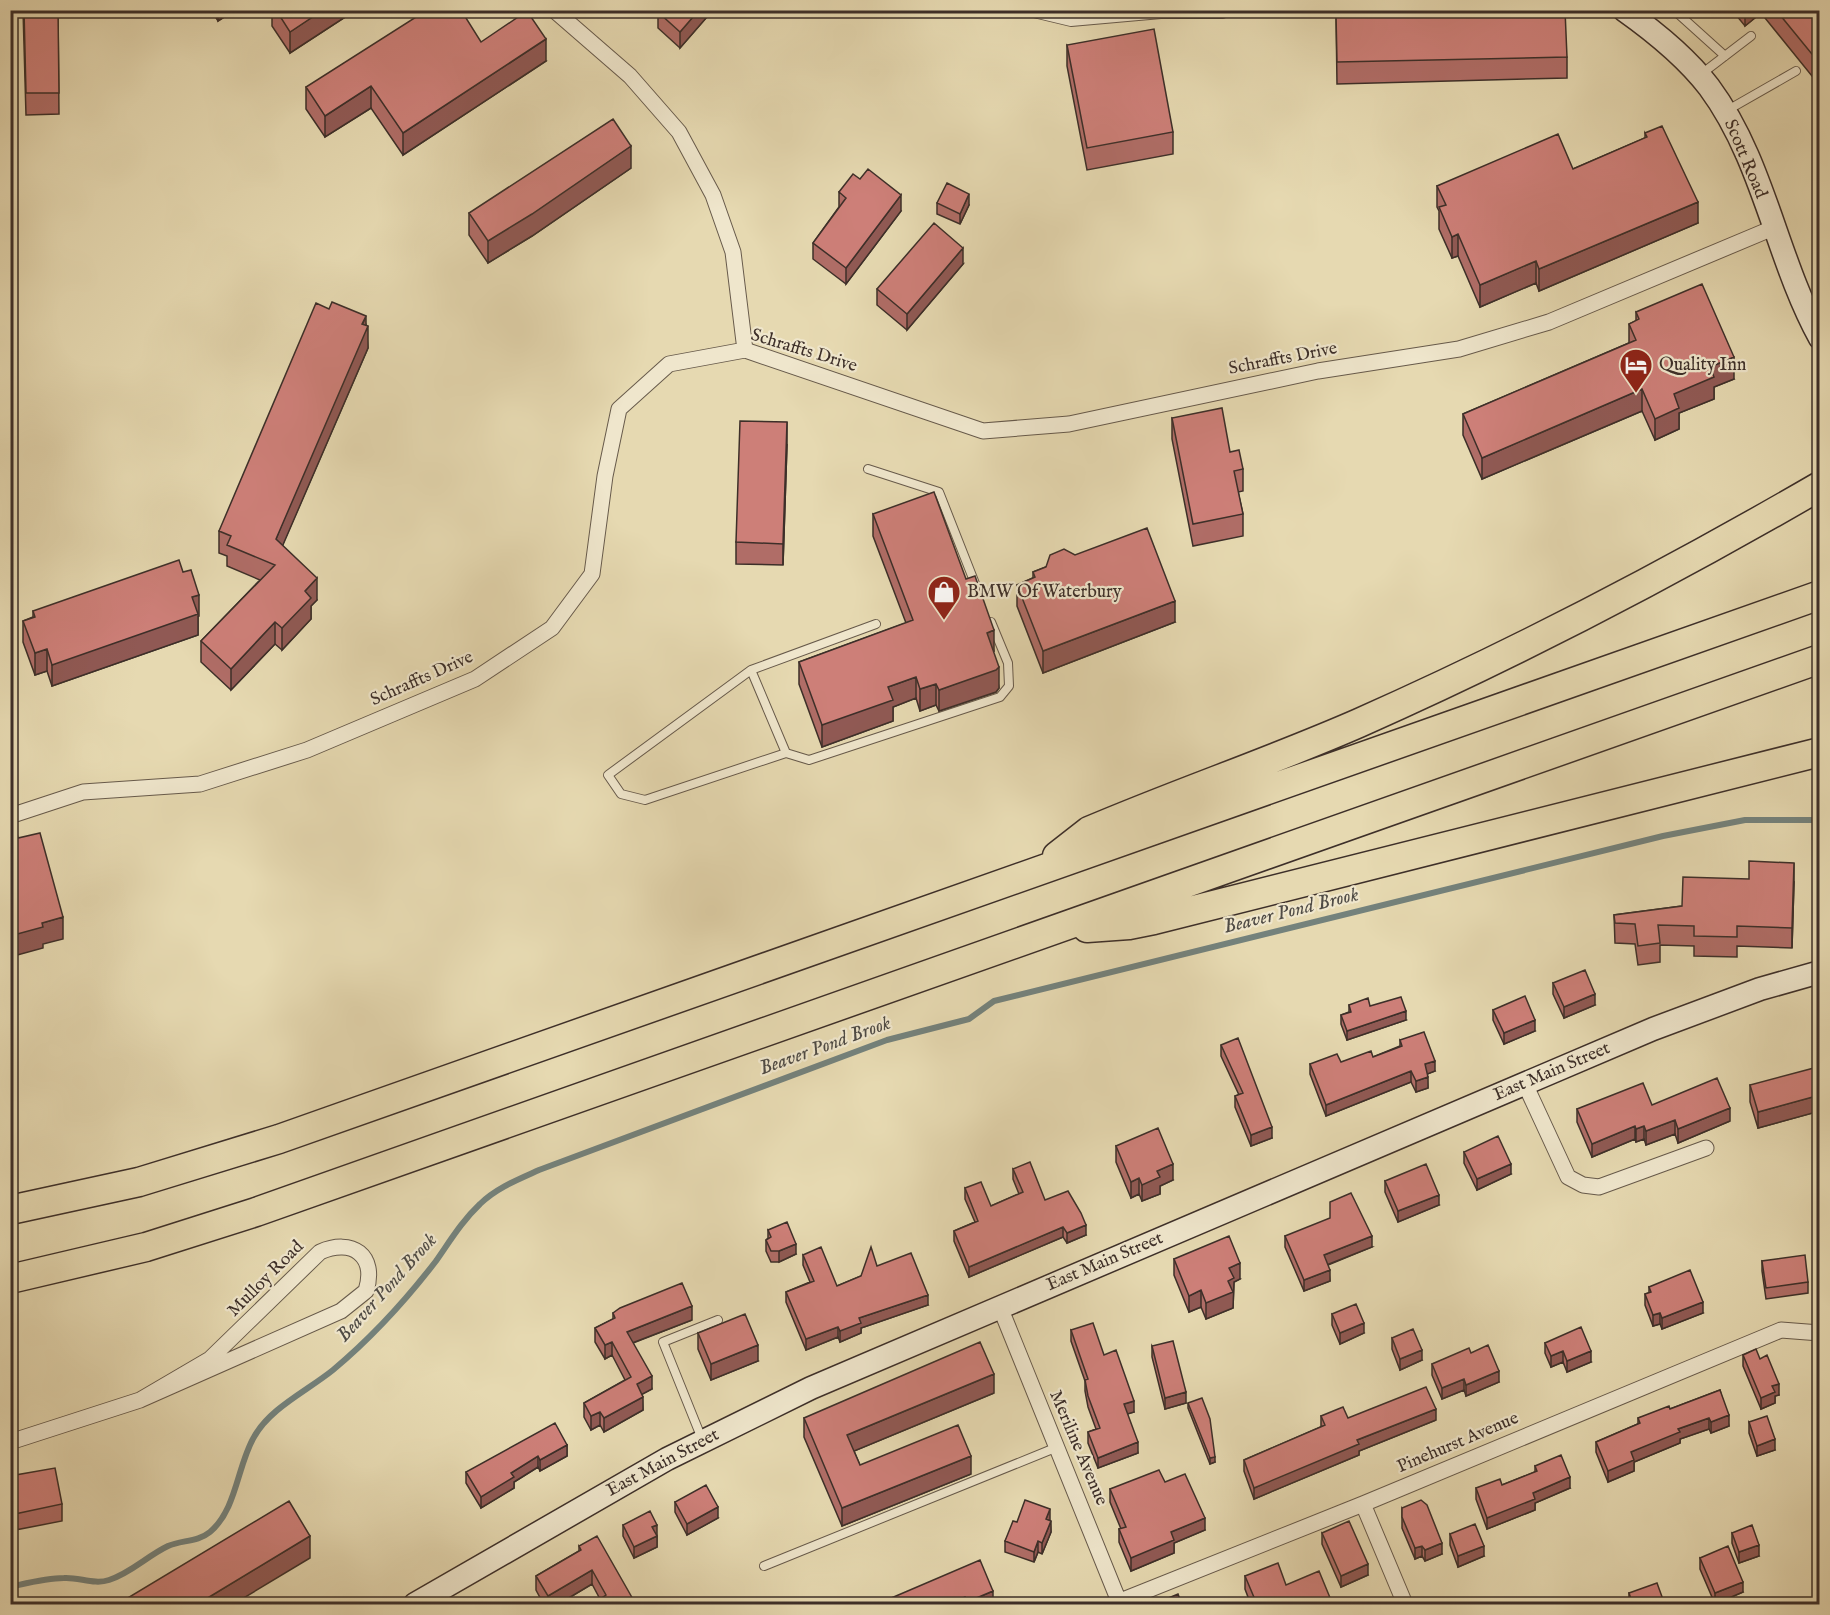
<svg xmlns="http://www.w3.org/2000/svg" width="1830" height="1615" font-family="'IM FELL English',serif">
  <rect width="100%" height="100%" fill="#e6d9b1"/>
  <filter id="stains"><feTurbulence type="fractalNoise" baseFrequency=".00333" numOctaves="4"/><feColorMatrix values="0 0 0 0 .2 0 0 0 0 .09 0 0 0 0 .02 0 0 0 .5 -.17"/></filter>
  <radialGradient id="worn" r=".72"><stop offset=".6" stop-color="#630" stop-opacity="0"/><stop offset="1" stop-color="#630" stop-opacity=".3"/></radialGradient>
  <g fill="none" stroke-linecap="round" stroke-linejoin="round">
    <!-- stream -->
    <path stroke="#74827c" stroke-width="6" d="M10,1587c18,-4 36,-9 54,-9 15,-1 30,7 45,2 22,-7 38,-24 59,-34 13,-6 30,-4 42,-14 27,-23 27,-66 44,-95 16,-29 53,-46 79,-67 37,-31 73,-70 103,-109 14,-20 26,-40 44,-57 16,-16 39,-25 59,-34l348,-130 82,-21 25,-18 669,-165 82,-16h75"/>
    <!-- lane casing -->
    <g stroke="#675a4b" stroke-width="10">
      <path id="lane" d="M1021,10l50,12 90,-8h62
        M1674,10l51,46
        M1700,75l51,-39
        M1726,111l70,-40
        M868,469l71,23 37,94
        M751,670l-143,105 13,19 24,6 141,-47 -35,-83 125,-46
        M786,753l23,7 191,-63 9,-11 -1,-23 -17,-41
        M702,1439l-39,-97 55,-22
        M764,1566l291,-118"/>
    </g>
    <!-- street casing -->
    <g stroke="#675a4b" stroke-width="17">
      <path id="street" d="M554,10l76,66 49,56 34,63 20,57 12,98
        M10,816l73,-24 117,-8 107,-34 168,-71 77,-51 40,-54 13,-98 14,-67 50,-45 76,-14 238,81 86,-7 249,-53 141,-22 90,-27 224,-94
        M1525,1084l43,93 15,8 16,2 107,-39
        M1000,1307l120,297
        M10,1442l130,-42 201,-89 25,-20c11,-36 -14,-53 -46,-39l-110,107 -70,41
        M1363,1504l42,100
        M1113,1604l250,-100 418,-174 39,3"/>
    </g>
    <!-- secondary casing -->
    <g stroke="#3d2f29" stroke-width="25">
      <path id="secondary" d="M1624,10c31,22 62,47 85,77 55,74 67,171 111,251
        M415,1604l252,-145 144,-71 842,-359 107,-40 60,-17"/>
    </g>
    <!-- highway casing -->
    <g stroke="#3d2f29" stroke-width="31">
      <path id="highway" d="M1057,856l32,-25c89,-38 181,-69 270,-108 158,-70 311,-150 461,-237
        M1087,928l42,-3 25,-5 666,-168
        M10,1210l129,-28 140,-43 1541,-544
        M10,1279l136,-32 110,-35 1564,-553"/>
    </g>
    <!-- lane -->
    <use href="#lane" stroke="#efe6cc" stroke-width="8"/>
    <!-- street -->
    <use href="#street" stroke="#efe6cc" stroke-width="15"/>
    <!-- secondary -->
    <use href="#secondary" stroke="#efe6cc" stroke-width="22"/>
    <!-- highway -->
    <use href="#highway" stroke="#e6d9b1" stroke-width="28"/>
  </g>
  <!-- wall -->
  <path fill="#b06d67" stroke="#3d2f29" stroke-width="1.5" d="M23,10h35l1,104 -33,1z
    M211,10h24l-17,11z
    M272,10h84l-66,43 -18,-27z
    M659,10h54l-33,38 -22,-20v-16z
    M1732,10h88v76l-59,-73 -16,13z
    M1336,14l231,43v21l-230,6z
    M481,42l65,19 -143,94 -32,-47 -46,29 -19,-28v-22z
    M1067,45l106,87v22l-86,16 -20,-104z
    M1645,133l53,90 -159,68 -3,-8 -56,24 -22,-51 -6,2 -13,-29v-18l-2,-4v-21l136,-17 72,-31z
    M631,168l-99,68 -44,27 -19,-28v-22z
    M839,192l62,19 -55,73 -33,-25v-16l26,-36z
    M937,203l32,2 -9,19 -23,-10z
    M963,264l-56,66 -30,-25v-16z
    M1636,312l98,67 -20,8v12l-35,14v16l-24,11 -13,-29 -160,68 -19,-44v-21l166,-71v-19l7,-3z
    M366,325l2,23 -86,198 35,54 -6,6v13l-29,31 -7,-6 -44,46 -30,-28v-21l59,-61 -33,-14v-10l-8,-3v-22z
    M1172,418l58,34 13,17v22l-5,1 5,22v22l-50,10 -21,-107z
    M787,444l-4,121 -47,-1v-22z
    M873,514l93,65 28,72h-1l6,37 -3,4 -57,19 -3,-6 -16,6 -4,-13 -23,9v14l-71,26 -23,-63v-22l107,-39 -33,-87z
    M1075,555l100,67 -132,51 -26,-67v-21l16,-7v-6z
    M33,611l166,5h-1v19l-146,51 -5,-15 -12,4 -12,-33v-21l10,-4z
    M1794,882l-2,66 -55,-2v11l-43,-1v-10l-34,-1v17l-22,3 -3,-21 -20,-1 -1,-28 68,-9z
    M1553,983l42,22 -31,13 -11,-24z
    M1349,1005l21,1 36,14 -59,20 -6,-16v-9l8,-3z
    M1493,1010l42,21 -31,13 -11,-24z
    M1400,1040l35,31 -8,3 1,14 -12,4 -5,-10 -85,34 -16,-42v-10l31,-2 32,-5 27,-11z
    M1221,1045l51,93 -21,8 -16,-39v-11l4,-1 -18,-39z
    M1750,1085l70,2v24l-62,17 -8,-26z
    M1577,1109l153,12 -52,22 -3,-9 -29,11 -2,-6 -8,3 -1,-3 -43,18 -15,-35z
    M1116,1146l57,34 -13,6v8l-18,7 -3,-7 -8,4 -15,-36z
    M1464,1152l47,22 -34,16 -13,-27z
    M1013,1169l32,31 41,35 -19,8 -4,-6 -94,40 -15,-36v-10l21,-9 -10,-23v-11l26,18 28,-12 -6,-15z
    M1385,1181l54,24 -41,17 -13,-30z
    M768,1230l28,24 -17,8h-8l-5,-11v-11l2,-2z
    M1285,1236l87,11 -44,18 2,16 -26,10 -19,-44z
    M803,1255l34,31 24,-10 16,-10 51,39 -67,23v5l-21,9 -2,-5 -32,13 -20,-48v-10l24,-10 -7,-17z
    M1174,1259l66,20 -6,3 -1,26 -27,11 -5,-12 -12,5 -15,-37z
    M1762,1261l46,21v11l-42,6 -4,-28z
    M1649,1287l54,26 -41,16 -2,-5 -7,2 -8,-21v-11l4,-1z
    M613,1313l79,7 -59,23 19,46 -10,5 1,16 -39,22 -4,-7 -9,5 -7,-13v-14l41,-23 -13,-25 -7,4 -10,-17v-14l18,-9z
    M1332,1314l32,19 -24,11 -8,-19z
    M1071,1330l33,25 30,57 -7,2 11,39 -40,15 -10,-25v-11l8,-3 -8,-22 -3,-16v-10l-14,-40z
    M698,1333l60,28 -47,19 -13,-31z
    M1392,1338l30,22 -22,10 -8,-21z
    M1545,1343l46,19 -24,10 -4,-10 -12,5 -6,-14z
    M1152,1346l34,57 -21,6 -13,-52z
    M1471,1353l28,29 -33,14 -2,-6 -22,9 -10,-24v-11z
    M1743,1355l17,4 19,36 -4,1v7l-14,6 -18,-43z
    M1720,1390l9,36 -18,7 -2,-4 -29,10v4l-46,19v9l-26,11 -12,-30v-10l42,-18v-6l32,-9z
    M994,1393l-140,58 6,14 111,9 -129,52 -38,-89v-19z
    M1188,1403l27,59 -5,2 -22,-56z
    M1321,1416l27,2 88,2 -77,31v4l-105,44 -10,-28v-11l77,-33z
    M1749,1422l26,28 -18,6 -8,-23z
    M567,1445v11l-27,15 -2,-4 -24,15v6l-33,20 -15,-25v-11z
    M1535,1466l35,22 -35,15v7l-48,19 -11,-30v-11l26,-3 33,-13z
    M10,1476l52,28v17l-52,10z
    M1165,1482l40,48 -31,13v10l-43,18 -12,-29v-13h2l-11,-27v-13z
    M675,1502l43,16 -31,17 -12,-23z
    M1402,1508l40,46 -17,7 -3,-5 -7,3 -13,-31z
    M1050,1521l1,11 -9,22 -4,-2 -4,10 -29,-10v-11l12,-19z
    M623,1525l34,11v11l-23,11 -11,-22z
    M1322,1533l46,42 -27,12 -19,-43z
    M1732,1533l27,23 -20,7 -7,-20z
    M1450,1534l34,22 -26,11 -8,-22z
    M579,1546l55,59 -34,-6 -8,-15 -35,21h-13l-8,-15v-14l43,-25z
    M1700,1558l43,34 -28,12 -15,-35z
    M1245,1576l41,9 47,20h-82l-6,-16z
    M1629,1593l36,12h-36z"/>
  <!-- shaded-wall -->
  <path fill="#905954" stroke="#3d2f29" stroke-width="1.5" d="M218,10h17l-17,11z
    M323,10h33l-66,43v-21z
    M699,10h14l-33,38v-16z
    M1745,10h16v3l-16,13z
    M546,39v22l-143,94v-22z
    M371,86v22l-46,29v-21z
    M631,146v22l-99,68 -44,27v-22z
    M969,194v11l-9,19v-10z
    M901,195v16l-55,73v-16z
    M1698,202v21l-159,68v-22z
    M1458,234v22l-6,2v-21z
    M963,248v16l-56,66v-16z
    M1536,261v22l-56,24v-22z
    M366,316v15l2,-5v22l-92,213v-22z
    M1734,357v22l-20,8v12l-35,14v16l-24,11v-21l19,-25 36,-27z
    M1642,389v22l-160,68v-21z
    M787,422v22l-4,121v-21z
    M317,578v22l-6,6v13l-29,31v-22l23,-37z
    M199,595v21h-1v19l-146,51v-21l140,-68z
    M1175,601v21l-132,51v-22z
    M275,622v22l-44,46v-21z
    M994,630v21l-7,3v-21z
    M47,649v22l-12,4v-22z
    M999,667v21l-3,4 -57,19v-21z
    M916,677v21l-23,9v14l-71,26v-22l66,-38z
    M936,684v21l-16,6v-22z
    M1794,863v19l-2,66v-20z
    M63,917v22l-20,5v4l-33,9v-21l32,-13z
    M1595,994v11l-31,13v-11z
    M1406,1011v9l-59,20v-9z
    M1535,1020v11l-31,13v-11z
    M1435,1061v10l-10,4v-11z
    M1411,1071v11l-85,34v-11z
    M1428,1077v11l-12,4v-11z
    M1820,1095v16l-62,17v-16z
    M1730,1108v13l-52,22v-14z
    M1675,1120v14l-29,11v-14z
    M1635,1126v13l-43,18v-13z
    M1644,1126v13l-8,3v-13z
    M1272,1127v11l-21,8v-11z
    M1173,1164v16l-13,6v8l-18,7v-16l15,-14z
    M1511,1164v10l-34,16v-11z
    M1139,1178v16l-8,4v-16z
    M1439,1195v10l-41,17v-11z
    M1086,1225v10l-19,8v-10z
    M1063,1227v10l-94,40v-10z
    M1372,1236v11l-48,19v-11z
    M796,1244v10l-17,8v-11z
    M1240,1263v16l-6,3 -1,26 -27,11v-16l23,-35z
    M1330,1270v11l-26,10v-11z
    M1201,1290v17l-12,5v-16z
    M928,1295v10l-67,23v5l-21,9v-11l19,-13z
    M1703,1302v11l-41,16v-11z
    M692,1306v14l-65,25v-13z
    M1660,1313v11l-7,2v-11z
    M1364,1323v10l-24,11v-11z
    M838,1327v10l-32,13v-11z
    M612,1342v13l-7,4v-14z
    M758,1345v16l-47,19v-16z
    M1422,1350v10l-22,10v-11z
    M1563,1351v11l-12,5v-11z
    M1591,1351v11l-24,10v-11z
    M1499,1371v11l-33,14v-11z
    M994,1374v19l-147,61v-19z
    M652,1376v13l-15,8v-13z
    M1464,1379v11l-22,9v-11z
    M1779,1384v11l-4,1v7l-14,6v-11l11,-12z
    M1186,1392v11l-21,6v-11z
    M643,1397v13l-39,22v-14z
    M1134,1401v11l-10,3v-11z
    M1436,1409v11l-77,31v4l-105,44v-11l103,-48z
    M600,1412v13l-9,5v-14z
    M1729,1415v11l-18,7v-11z
    M1709,1418v11l-29,10v4l-46,19v9l-26,11v-11l23,-19 47,-23z
    M1775,1439v11l-18,6v-10z
    M1138,1442v11l-40,15v-10z
    M567,1445v11l-27,15v-11z
    M538,1456v11l-24,15v6l-33,20v-11l30,-24z
    M971,1456v18l-129,52v-18z
    M1215,1457v5l-5,2v-6z
    M1570,1477v11l-35,15v7l-48,19v-11l46,-25z
    M718,1507v11l-31,17v-11z
    M1050,1509v11l-4,10v-11z
    M1205,1518v12l-31,13v10l-43,18v-13l40,-26z
    M1051,1521v11l-9,22v-11z
    M657,1525v11l-5,2v-11z
    M310,1536v22l-78,47h-36z
    M657,1536v11l-23,11v-11z
    M1038,1541v11l-4,10v-10z
    M1442,1543v11l-17,7v-11z
    M1759,1545v11l-20,7v-11z
    M1422,1546v10l-7,3v-11z
    M1484,1546v10l-26,11v-11z
    M1368,1564v11l-27,12v-11z
    M592,1570v14l-35,21h-9v-9z
    M1743,1582v10l-28,12v-11z
    M993,1591v14h-26v-3z
    M965,1597v8h-18z
    M1275,1598v7h-11v-3z
    M1263,1599v6h-7v-3z"/>
  <!-- building -->
  <path fill="#cd7f78" stroke="#3d2f29" stroke-width="1.5" d="M24,10h34l1,83h-33z
    M276,10h47l-33,22z
    M427,10h34l20,32 46,-31 19,28 -143,94 -32,-47 -46,30 -19,-29z
    M659,10h40l-19,22 -22,-20z
    M1458,10h107l2,47 -230,5 -1,-48z
    M1776,10h44v54z
    M1154,29l19,103 -86,16 -20,-103z
    M613,119l18,27 -99,68 -44,27 -19,-28z
    M1662,126l36,76 -159,67 -3,-8 -56,24 -22,-51 -6,3 -13,-30 7,-2 -9,-19 121,-52 15,35 74,-32 -2,-4z
    M868,169l33,26 -55,73 -33,-25 33,-45 -7,-6 14,-18 7,5z
    M947,183l22,11 -9,20 -23,-11z
    M934,223l29,25 -56,66 -30,-25z
    M1702,284l32,73 -24,10 4,10 -40,17 5,14 -24,11 -13,-30 -160,69 -19,-44 173,-74 -7,-16 10,-5 -3,-7z
    M332,302l34,14 -4,8 6,2 -92,213 41,39 -12,13 6,7 -29,30 -7,-6 -44,47 -30,-28 74,-76 -48,-20 4,-9 -12,-5 97,-228 13,6z
    M1222,408l8,44 9,-2 4,19 -9,2 9,43 -50,10 -21,-106z
    M740,421l47,1 -4,122 -47,-2z
    M934,492l32,87 9,-3 19,54 -7,3 12,34 -3,3 -57,20 -3,-6 -16,5 -4,-12 -28,10 5,13 -71,25 -23,-63 114,-42 -40,-106z
    M1147,528l28,73 -132,50 -26,-66 18,-8 -2,-5 13,-5 4,-12 14,-6 11,6z
    M179,560l4,12 8,-2 8,25 -7,2 6,17 -146,51 -5,-16 -12,4 -12,-32 12,-4 -2,-6z
    M40,833l23,84 -21,6 1,4 -33,9v-100l7,-2 1,4z
    M1749,861l45,2 -2,65 -55,-2v11l-43,-1v-10l-36,-1 2,18 -22,3 -3,-22 -20,-1 -1,-8 68,-9 1,-29 66,2z
    M1585,970l10,24 -31,13 -11,-24z
    M1525,996l10,24 -31,13 -11,-23z
    M1401,997l5,14 -59,20 -6,-16 10,-3 -2,-7 19,-7 2,8z
    M1424,1032l11,29 -10,3 3,13 -12,4 -5,-10 -85,34 -16,-41 27,-10 4,8 30,-11 2,6 29,-11 -2,-6z
    M1238,1038l34,89 -21,8 -16,-39 8,-3 -22,-48z
    M1814,1068l6,19v8l-62,17 -8,-27z
    M1717,1078l13,30 -52,21 -3,-9 -29,11 -2,-5 -8,3 -1,-3 -43,18 -15,-35 66,-26 9,22z
    M1158,1128l15,36 -16,7 3,6 -18,8 -3,-7 -8,4 -15,-36z
    M1498,1136l13,28 -34,15 -13,-27z
    M1030,1162l15,38 23,-9 13,22 5,12 -19,8 -4,-6 -94,40 -15,-36 24,-10 -13,-33 16,-6 10,24 32,-14 -10,-23z
    M1426,1164l13,31 -41,16 -13,-30z
    M1351,1193l21,43 -48,19 6,15 -26,10 -19,-44 45,-18v-16z
    M787,1222l9,22 -17,7h-8l-5,-11 5,-3 -3,-7z
    M1229,1236l11,27 -11,5 5,10 -6,3 5,11 -27,11 -5,-13 -12,6 -15,-37z
    M821,1247l16,39 24,-10 10,-29 6,19 34,-13 17,42 -69,23 2,5 -21,8 -2,-4 -32,12 -20,-47 28,-11 -11,-26z
    M1805,1255l3,27 -42,6 -4,-27z
    M1690,1270l13,32 -41,16 -2,-5 -7,2 -8,-21 6,-2 -2,-5z
    M682,1283l10,23 -65,26 25,44 -15,8 6,13 -39,21 -4,-6 -9,4 -7,-13 47,-26 -19,-35 -7,3 -10,-17 20,-10 -2,-5 7,-5z
    M1356,1304l8,19 -24,10 -8,-19z
    M745,1314l13,31 -47,19 -13,-31z
    M1093,1323l11,32 12,-5 18,51 -10,3 14,38 -40,16 -10,-26 12,-4 -12,-32 -3,-16 3,-1 -17,-49z
    M1581,1327l10,24 -24,10 -4,-10 -12,5 -6,-13z
    M1413,1329l9,21 -22,9 -8,-21z
    M1173,1341l13,51 -21,6 -13,-52z
    M980,1342l14,32 -147,61 13,30 98,-40 13,31 -129,52 -38,-90z
    M1488,1345l11,26 -33,14 -2,-6 -22,9 -10,-24 37,-16 2,5z
    M1756,1349l4,10 7,-4 12,29 -7,2 3,6 -14,6 -18,-43z
    M1426,1387l10,22 -79,31 2,4 -105,44 -10,-28 81,-35 -4,-9 22,-9 5,11z
    M1720,1390l9,25 -18,7 -2,-4 -31,11 2,3 -49,20 3,8 -26,11 -12,-29 44,-19 -2,-5 31,-12 1,3z
    M1202,1398l8,21 5,38 -5,1 -22,-55z
    M1767,1416l8,23 -18,7 -8,-24z
    M555,1423l12,22 -27,15 -2,-4 -27,17 3,4 -33,20 -15,-25z
    M1561,1455l9,22 -37,16 2,6 -48,19 -11,-30 24,-9 2,6 35,-14 -2,-5z
    M55,1468l7,36 -52,11v-39z
    M1159,1470l6,12 20,-8 20,44 -34,14 3,8 -43,18 -12,-29 7,-2 -16,-38z
    M706,1485l12,22 -31,17 -12,-22z
    M1025,1500l25,9 -4,10 5,2 -9,22 -4,-2 -4,11 -29,-11 8,-20 4,1z
    M1421,1500l6,5 15,38 -17,7 -3,-4 -7,2 -13,-31v-9z
    M289,1501l21,35 -114,69h-80z
    M650,1511l7,14 -5,2 5,9 -23,11 -11,-22z
    M1349,1521l19,43 -27,12 -19,-43z
    M1475,1524l9,22 -26,10 -8,-22z
    M1752,1525l7,20 -20,7 -7,-19z
    M597,1536l37,65 -6,4h-37l15,-10 -14,-25 -44,26 -12,-20 45,-26 -2,-4z
    M1728,1546l15,36 -28,11 -15,-35z
    M980,1560l13,31 -26,11 -2,-5 -18,8h-64l-1,-3z
    M1278,1563l8,22 33,-14 14,34h-55l-3,-7 -11,4 -1,-3 -7,3 -11,-26z
    M1657,1583l8,22h-32l-4,-12z
    M1178,1594l4,11h-27l-1,-1z"/>
  <!-- icons -->
  <defs>
    <g id="hotel-pin" transform="scale(1.725)"><path d="M0 17L-7.5 6A9.5 9.5 0 1 1 7.5 6Z" fill="#8f2418" stroke="#efe6cc"/><path d="M-6-4.5h1.5V1H6V5H4.5V3h-9V5H-6ZM-4 0a1.8 1.8 0 1 1 3.6 0ZM.5 0V-2.5h3Q6-2.5 6 0Z" fill="#fff"/></g>
    <g id="shop-pin" transform="scale(1.725)"><path d="M0 17L-7.5 6A9.5 9.5 0 1 1 7.5 6Z" fill="#8f2418" stroke="#efe6cc"/><path d="M-5-2.5h2.3a2.7 3.5 0 0 1 5.4 0H5L5.5 6h-11ZM-1.5-2.5h3a1.5 2.3 0 0 0-3 0Z" fill="#fff"/></g>
  </defs>
  <g fill-rule="evenodd">
    <use href="#hotel-pin" x="1636" y="365"/>
    <use href="#shop-pin" x="944" y="592"/>
  </g>
  <g text-anchor="middle" dominant-baseline="central" stroke-width="4.5" stroke-linejoin="round" paint-order="stroke">
    <!-- street labels -->
    <g font-size="18" fill="#3d2f29" stroke="#efe6cc">
      <text transform="translate(1745 159) rotate(67)">Scott Road</text>
      <text transform="translate(804 351) rotate(17)">Schraffts Drive</text>
      <text transform="translate(1283 359) rotate(-11)">Schraffts Drive</text>
      <text transform="translate(422 679) rotate(-24)">Schraffts Drive</text>
      <text transform="translate(1552 1072) rotate(-23)">East Main Street</text>
      <text transform="translate(1105 1262) rotate(-23)">East Main Street</text>
      <text transform="translate(266 1279) rotate(-45)">Mulloy Road</text>
      <text transform="translate(1458 1443) rotate(-23)">Pinehurst Avenue</text>
      <text transform="translate(1078 1448) rotate(67)">Meriline Avenue</text>
      <text transform="translate(663 1463) rotate(-28)">East Main Street</text>
    </g>
    <!-- poi labels -->
    <g font-size="18" fill="#3d2f29" stroke="#efe6cc" text-anchor="start">
      <text x="1659" y="365">Quality Inn</text>
      <text x="967" y="592">BMW Of Waterbury</text>
    </g>
    <!-- water labels -->
    <g font-size="20" font-style="italic" fill="#4f4b45" stroke="#efe6cc">
      <text transform="translate(1291 911) rotate(-14)">Beaver Pond Brook</text>
      <text transform="translate(825 1046) rotate(-20)">Beaver Pond Brook</text>
      <text transform="translate(387 1288) rotate(-48)">Beaver Pond Brook</text>
    </g>
  </g>
  <!-- margin -->
  <rect width="1830" height="1615" fill="none" stroke="#e6d9b1" stroke-width="36"/>
  <rect x="12" y="12" width="1806" height="1591" fill="none" stroke="#3d2f29" stroke-width="3"/>
  <rect x="18" y="18" width="1794" height="1579" fill="none" stroke="#3d2f29" stroke-width="1.5"/>
  <rect width="100%" height="100%" filter="url(#stains)"/>
  <rect width="100%" height="100%" fill="url(#worn)"/>
</svg>
